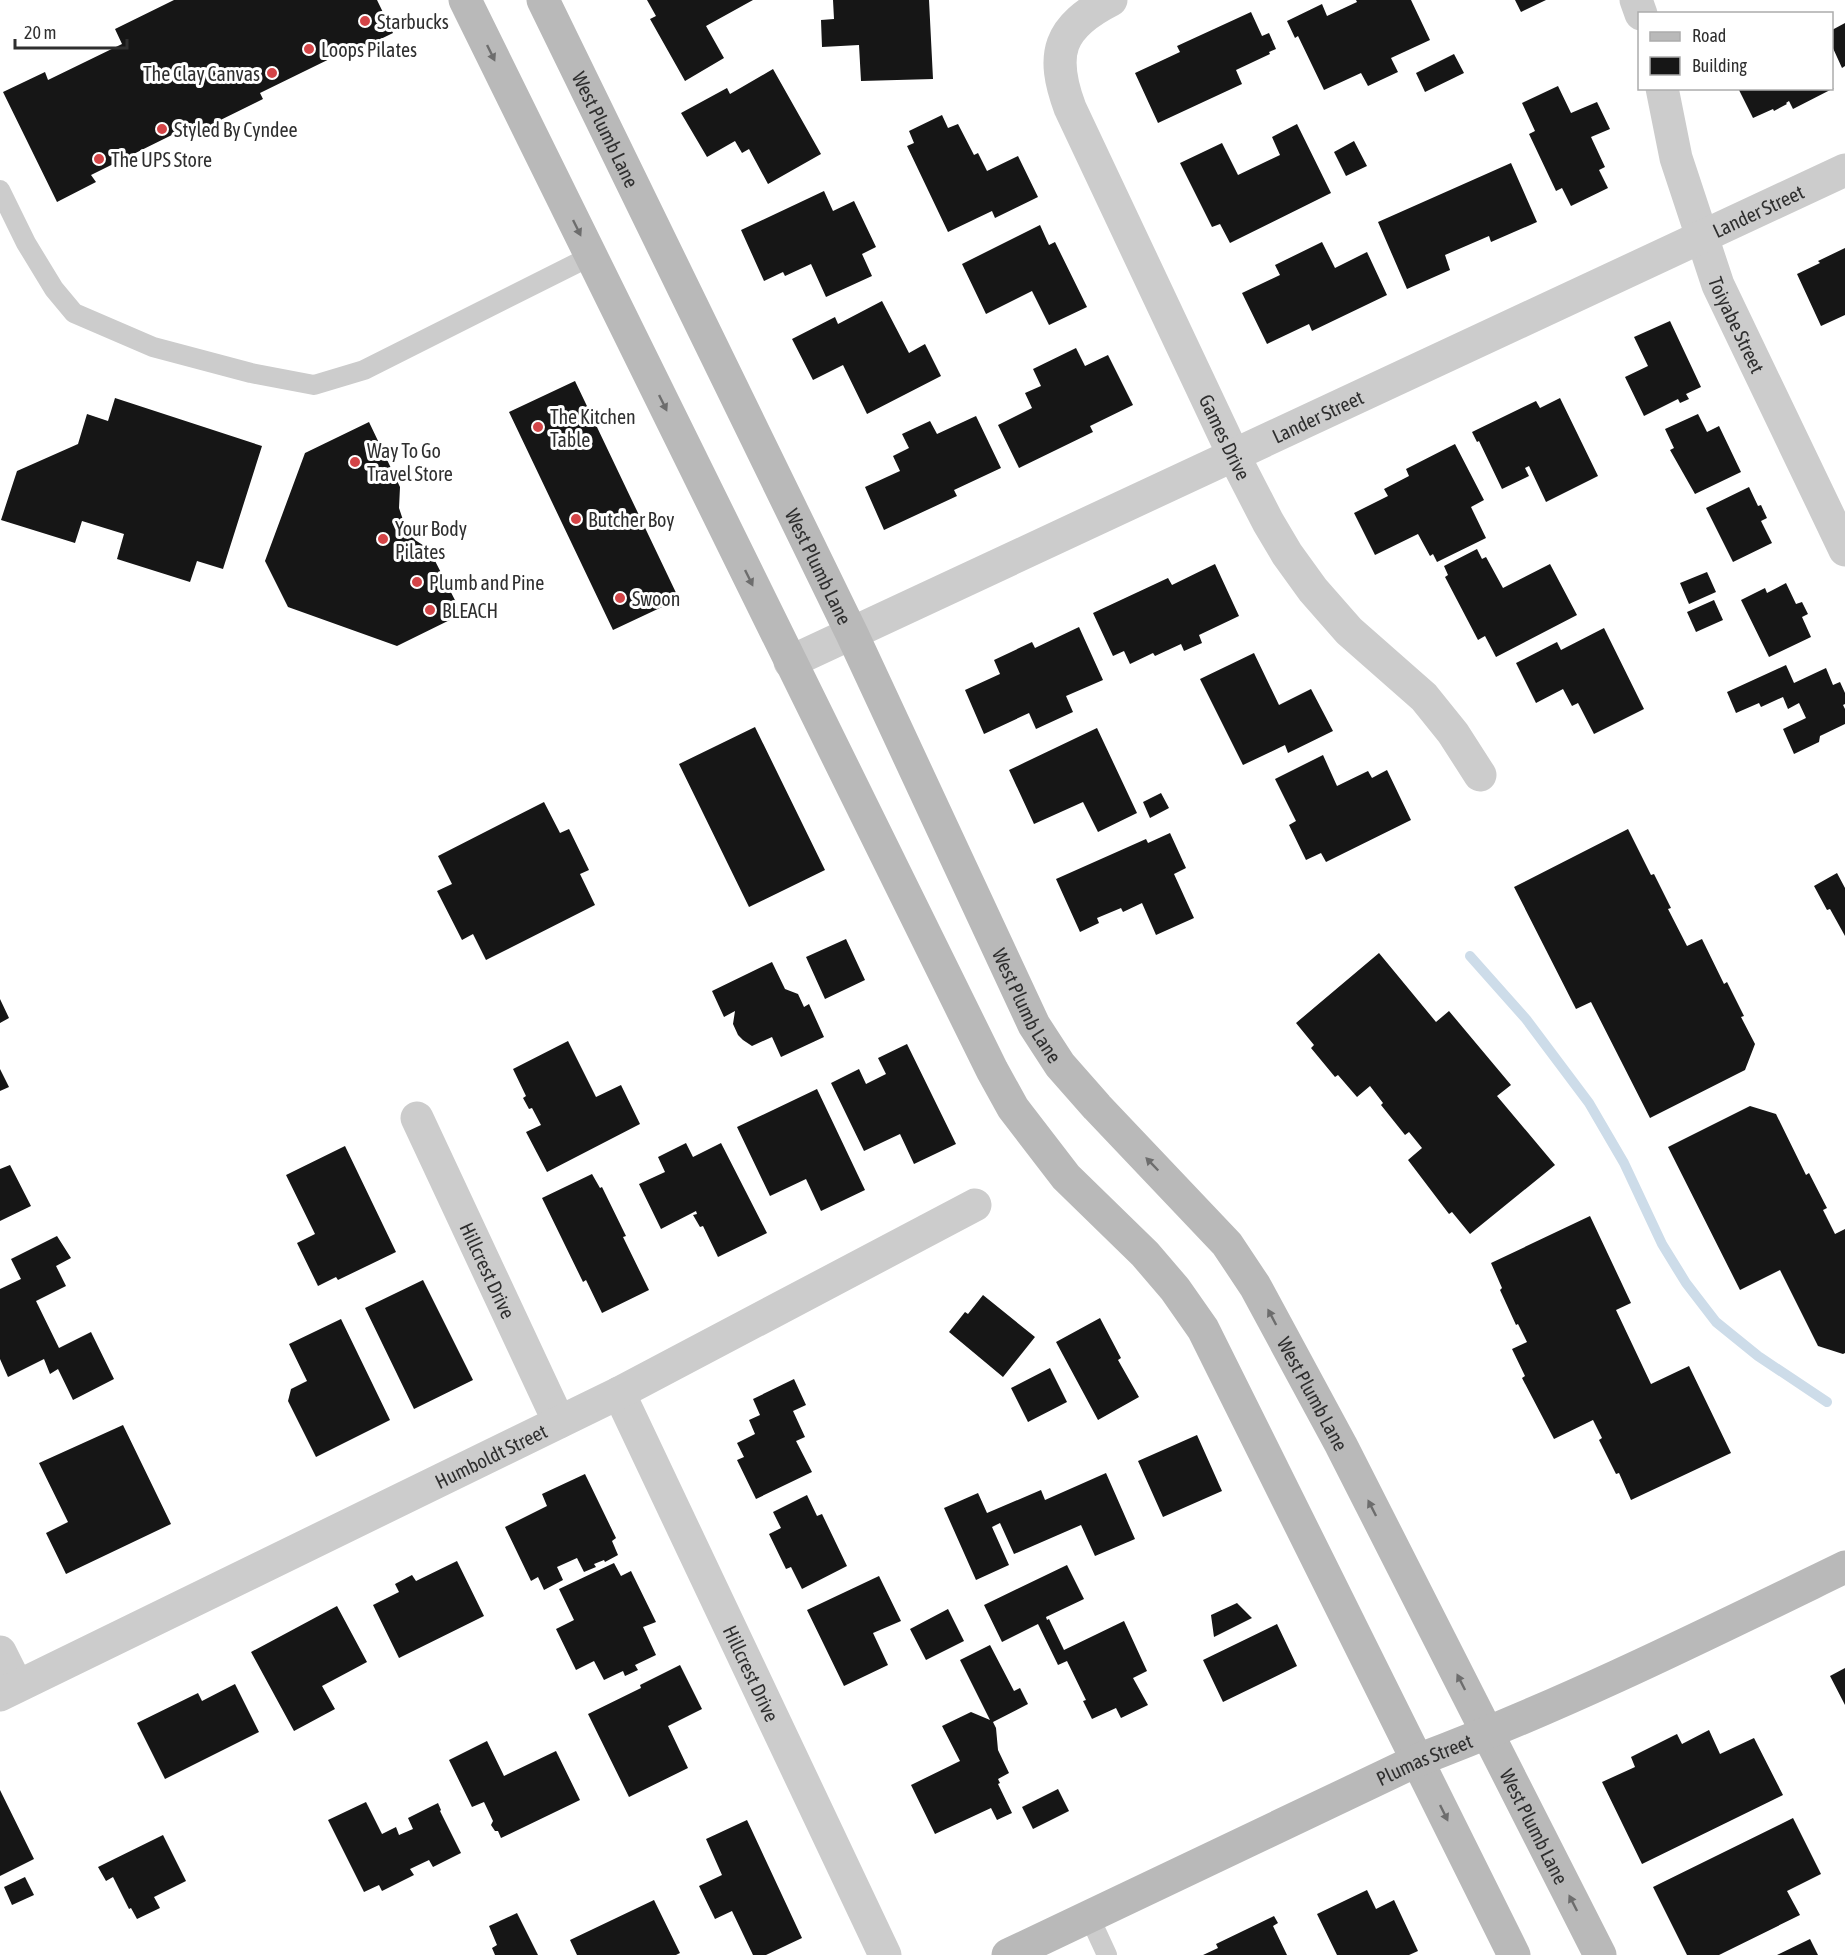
<svg xmlns="http://www.w3.org/2000/svg" width="1845" height="1955" font-family="'Asap Condensed',sans-serif">
  <rect width="100%" height="100%" fill="#fff"/>
  <g fill="none" stroke-linecap="round" stroke-linejoin="round">
    <!-- stream -->
    <path stroke="#cddce9" stroke-width="10" d="M1470,956l56,63 63,84 35,60 38,81 24,39 30,39 42,34 69,46"/>
  </g>
  <!-- building -->
  <path fill="#161616" d="M174,0h203l16,33 -39,19 -2,-4 -92,45 3,6 -77,38 -4,-7 -91,45 5,7 -39,20 -54,-110 42,-20 3,8 74,-36 -7,-15z
    M647,0h106l-47,26 18,32 -39,23 -35,-62 6,-3z
    M833,0h96l4,79 -72,2 -2,-36 -37,2 -1,-27 13,-1z
    M1356,0h55l19,40 -39,18 7,14 -30,14 -7,-13 -37,17 -26,-54 -3,2 -8,-17 35,-17 5,12 30,-14z
    M1515,0h31l-25,12z
    M1251,12l11,24 7,-3 7,16 -7,3 1,2 -34,16 6,14 -84,39 -23,-50 45,-21 -3,-6z
    M1845,23v43l-3,2 -10,-22v-16z
    M1454,54l10,19 -39,19 -9,-19z
    M773,69l48,85 -53,30 -19,-35 -7,4 -7,-12 -28,16 -26,-44 46,-25 3,6z
    M1558,86l13,27 26,-11 13,27 -19,8 14,30 -6,3 9,18 -37,18 -9,-18 -6,3 -27,-57 6,-3 -13,-28z
    M1738,88h96l-41,21 -4,-8 -3,2 1,1 -13,7 -1,-2 -20,9z
    M942,115l6,13 10,-4 16,31 4,-2 9,18 31,-15 20,41 -43,21 -3,-7 -44,21 -41,-86 7,-3 -5,-12z
    M1297,124l34,69 -101,50 -10,-19 -8,3 -32,-64 42,-20 16,32 42,-20 -8,-18z
    M1354,141l13,25 -21,10 -12,-24z
    M1511,163l26,59 -46,20 -2,-6 -44,19 5,15 -43,19 -29,-67z
    M824,191l9,20 21,-10 22,46 -14,7 10,22 -46,21 -15,-33 -26,12 -2,-4 -19,9 -23,-51z
    M1040,225l9,20 6,-3 32,65 -38,18 -17,-34 -46,23 -24,-50z
    M1322,242l13,26 32,-16 20,43 -75,36 -3,-7 -42,20 -25,-51 38,-18 -5,-10z
    M1845,248v67l-24,11 -24,-52 23,-11 -2,-2z
    M882,301l27,52 16,-9 16,32 -74,38 -24,-49 -30,15 -21,-41 43,-22 3,7z
    M1670,321l31,66 -15,7 3,5 -9,4 -2,-4 -34,17 -19,-39 23,-11 -14,-29z
    M1076,348l9,18 23,-11 25,50 -43,21 3,6 -74,36 -21,-43 34,-17 -7,-15 16,-7 -8,-17z
    M575,381l104,218 -66,31 -104,-218z
    M115,398l147,48 -39,123 -26,-8 -7,21 -73,-23 7,-25 -42,-13 -7,22 -74,-23 16,-49 61,-27 9,-30 21,7z
    M1560,398l38,78 -52,26 -17,-36 -4,2 4,8 -27,13 -23,-48 -2,1 -5,-10 64,-31 4,7z
    M1698,414l9,18 12,-6 22,46 -46,22 -25,-44 4,-2 -9,-19z
    M976,416l25,52 -47,22 3,6 -73,34 -19,-43 35,-16 -7,-15 16,-8 -7,-14 28,-13 7,13z
    M369,422l31,65 -1,21 5,15 11,17 14,9 33,65 -65,32 -109,-39 -23,-46 40,-108z
    M1455,444l29,56 -13,7 15,31 -49,24 -4,-8 -3,2 -12,-22 -43,21 -21,-42 34,-17 -4,-7 25,-13 -3,-7z
    M1749,487l9,19 3,-1 6,13 -6,3 11,22 -39,19 -27,-54z
    M1477,549l5,10 4,-2 17,31 47,-24 27,51 -81,42 -11,-21 -7,4 -33,-63 3,-2 -4,-9z
    M1215,564l24,52 -40,19 3,8 -18,8 -3,-7 -26,12 -2,-3 -23,11 -6,-13 -11,5 -20,-43 75,-35 4,7z
    M1707,572l9,20 -27,12 -9,-21z
    M1786,583l10,21 6,-2 6,12 -6,3 9,20 -42,20 -28,-57 24,-12 2,5z
    M1714,600l9,20 -27,12 -9,-20z
    M1079,627l24,53 -37,16 7,16 -37,17 -7,-16 -45,21 -19,-44 35,-16 -6,-14 38,-18 3,6z
    M1604,628l40,81 -50,25 -16,-31 -6,3 -9,-17 -27,14 -20,-40 41,-21 4,8z
    M1254,653l25,52 32,-16 22,42 -45,22 -3,-8 -42,20 -43,-86z
    M1786,665l8,18 32,-15 7,17 7,-3 5,11v11l-2,1 2,4v15l-25,12 -1,6 -25,12 -11,-25 23,-11 -7,-15 -11,6 -5,-12 -22,10 -2,-4 -23,10 -9,-21z
    M755,727l70,143 -76,37 -70,-143z
    M1097,728l40,85 -39,19 -15,-30 -49,22 -25,-54z
    M1323,755l14,31 31,-15 4,7 15,-8 24,50 -85,42 -5,-9 -15,7 -17,-35 7,-4 -21,-42z
    M1161,793l8,15 -19,10 -7,-16z
    M544,802l16,31 9,-4 20,41 -9,4 15,31 -109,55 -13,-26 -11,6 -25,-49 15,-7 -14,-28z
    M1628,829l23,46 3,-1 17,34 -3,1 19,37 15,-7 22,45 3,-2 17,34 -3,1 14,27 -10,26 -95,48 -59,-116 -15,7 -62,-122z
    M1170,833l16,35 -12,6 20,44 -38,17 -14,-32 -19,9 -2,-4 -24,10 2,5 -19,9 -24,-53 90,-40 2,4z
    M1837,873l8,15v48l-15,-27 -3,1 -13,-24z
    M846,939l19,41 -40,19 -19,-42z
    M1379,953l57,69 13,-11 62,74 -14,11 58,69 -85,69 -18,-22 -3,2 -41,-54 14,-12 -13,-16 -4,3 -24,-30 2,-2 -13,-17 -13,11 -19,-22 -3,2 -24,-29 3,-3 -18,-22z
    M772,962l13,27 13,5 6,13 5,-3 15,33 -43,20 -9,-20 -20,9 -9,-6 -5,-5 -5,-11 2,-13 -11,6 -12,-26z
    M0,999l9,19 -9,5z
    M568,1041l28,56 25,-12 19,39 -93,48 -21,-40 15,-7 -9,-17 -3,1 -6,-11 3,-2 -13,-27z
    M907,1044l49,100 -42,20 -14,-30 -36,17 -33,-68 28,-14 7,15 20,-10 -8,-16z
    M0,1069l9,18 -9,4z
    M817,1089l48,101 -44,21 -15,-32 -36,17 -33,-69z
    M1750,1106l26,8 30,61 3,-2 18,35 -4,2 12,24 10,-5v124l-2,1 -25,-8 -38,-76 -40,20 -72,-143z
    M686,1143l7,14 28,-14 46,90 -49,24 -15,-31 -3,1 -7,-12 4,-1 -1,-3 -35,18 -22,-45 26,-12 -7,-15z
    M345,1146l51,106 -58,28 -2,-3 -18,9 -21,-43 18,-9 -29,-59z
    M10,1165l21,41 -31,15v-52z
    M592,1174l8,14 2,-1 24,49 -3,1 26,53 -47,23 -16,-33 -3,2 -41,-84z
    M1590,1216l41,87 -15,7 35,74 38,-18 42,87 -100,47 -12,-27 -3,1 -17,-34 3,-2 -9,-18 -39,19 -32,-61 3,-2 -13,-27 15,-7 -9,-18 -2,1 -16,-35 2,-2 -11,-25z
    M57,1236l14,22 -15,8 10,20 -30,15 23,47 32,-16 23,47 -41,21 -15,-31 -8,5 -6,-15 -36,18 -8,-18v-70l21,-10 -10,-20z
    M423,1280l50,100 -59,29 -49,-101z
    M983,1295l52,42 -32,40 -54,-45 16,-20 3,2z
    M1100,1318l21,40 -3,2 21,37 -41,23 -42,-78z
    M341,1319l49,101 -74,37 -28,-56 3,-12 16,-8 -18,-37z
    M1050,1368l17,34 -39,20 -17,-34z
    M794,1379l12,26 -13,6 12,26 -9,4 16,31 -56,27 -19,-39 7,-3 -7,-14 18,-9 -6,-14 11,-5 -7,-16z
    M123,1425l48,99 -105,50 -20,-41 22,-11 -29,-59z
    M1197,1435l25,56 -59,26 -25,-56z
    M1106,1473l29,66 -40,17 -14,-31 -67,29 -14,-31 -8,4 17,38 -33,15 -32,-72 34,-15 9,20 54,-23 4,10z
    M585,1474l31,64 -4,3 6,14 -13,7 -1,-2 -10,4 2,3 -12,5 -7,-14 -20,9 6,13 -19,10 -6,-13 -7,4 -26,-54 42,-21 -5,-12z
    M807,1495l10,21 5,-2 25,52 -45,23 -11,-22 -5,2 -17,-35 12,-6 -8,-16z
    M457,1561l27,55 -85,42 -26,-53 26,-13 -4,-8 17,-9 4,6z
    M614,1563l7,13 10,-5 25,51 -13,5 13,28 -21,10 3,5 -13,6 -2,-5 -19,9 -10,-19 -18,9 -20,-41 18,-9 -15,-31z
    M1067,1565l17,34 -38,18 1,3 2,-1 15,31 60,-29 23,50 -14,7 15,27 -27,13 -5,-10 -24,11 -9,-18 3,-1 -19,-39 -9,4 -20,-41 -36,18 -18,-37z
    M879,1576l22,45 -28,12 15,32 -44,21 -37,-76z
    M1237,1603l15,15 -38,19 -3,-22z
    M337,1606l30,56 -45,24 13,23 -41,22 -43,-79z
    M948,1609l16,32 -38,19 -16,-31z
    M1277,1624l20,42 -74,36 -20,-42z
    M990,1645l24,46 6,-3 8,16 -35,18 3,6 2,22 11,23 -11,6 2,4 -2,1 14,29 -15,7 -6,-12 -56,26 -24,-49 49,-24 -18,-35 29,-14 19,8 -30,-60z
    M680,1665l22,44 -34,17 20,42 -59,29 -41,-83 53,-26 -1,-3z
    M1845,1668v37l-15,-29z
    M235,1684l24,48 -94,47 -28,-56 61,-30 4,8z
    M1709,1730l11,24 34,-16 29,57 -141,69 -40,-82 33,-15 -4,-10 46,-23 5,10z
    M487,1741l17,35 52,-25 24,49 -79,38 -3,-7h-3l-4,-6 2,-4 -9,-19 -12,5 -23,-47z
    M1058,1789l11,22 -36,18 -11,-22z
    M0,1790l34,69 -34,17z
    M366,1802l16,32 14,-7 3,8 14,-6 -5,-11 30,-15 3,7 -1,1 21,42 -28,14 -4,-7 -19,9 4,6 -32,16 -3,-6 -15,7 -36,-72z
    M1793,1818l28,56 -34,17 13,24 -81,40h-32l-34,-68z
    M747,1820l55,118 -36,17h-13l-21,-44 -17,8 -16,-33 23,-11 -16,-36z
    M163,1835l23,46 -32,16 6,11 -23,11 -6,-11 -2,1 -16,-32 -7,4 -8,-14z
    M25,1877l9,18 -22,10 -8,-18z
    M1367,1890l9,19 18,-9 24,51 -9,4h-72l-20,-41z
    M654,1900l26,53 -4,2h-99l-7,-15z
    M517,1913l21,42h-43l-3,-7 5,-3 -8,-19z
    M1274,1916l4,7 -5,3 14,29h-84l15,-7 -2,-4z
    M1810,1939l8,16h-41z"/>
  <g fill="none" stroke-linecap="round" stroke-linejoin="round">
    <!-- lane -->
    <path stroke="#ccc" stroke-width="20" d="M0,190l26,53 28,46 20,24 79,34 98,26 63,12 50,-15 227,-114
      M1089,1916l18,39"/>
    <!-- street -->
    <g stroke="#ccc" stroke-width="33">
      <path id="s1" d="M1111,0c-53,27 -61,54 -41,108l164,348 34,66 19,32 26,36 36,41 75,66 29,36 27,42"/>
      <path d="M1636,0l5,14"/>
      <path id="s2" d="M1662,88l14,70 42,127 127,265"/>
      <path id="s3" d="M790,662l1055,-492"/>
      <path id="s4" d="M417,1118l142,304"/>
      <path id="s5" d="M619,1393l266,562"/>
      <path d="M0,1652l17,34"/>
      <path id="s6" d="M0,1695l619,-302 356,-188"/>
    </g>
    <!-- secondary -->
    <g stroke="#b9b9b9" stroke-width="33">
      <path d="M465,0l527,1070 21,38 53,69 79,77 30,35 28,40 311,626"/>
      <path id="s7" d="M543,0l309,634 182,391 26,40 37,42 130,137 28,42 86,159 259,510"/>
      <path id="s8" d="M1008,1955l410,-195c146,-55 287,-125 427,-193"/>
    </g>
  </g>
  <!-- one-way arrows -->
  <defs><path id="oneway-solid" d="M-6-.8H1V-3.2L6.5 0L1 3.2V.8H-6Z" transform="scale(1.5)"/></defs>
  <g fill="#6d6d6d">
    <use href="#oneway-solid" transform="translate(491 53) rotate(64)"/>
    <use href="#oneway-solid" transform="translate(577 228) rotate(64)"/>
    <use href="#oneway-solid" transform="translate(663 403) rotate(64)"/>
    <use href="#oneway-solid" transform="translate(749 578) rotate(64)"/>
    <use href="#oneway-solid" transform="translate(1152 1164) rotate(-134)"/>
    <use href="#oneway-solid" transform="translate(1272 1317) rotate(-118)"/>
    <use href="#oneway-solid" transform="translate(1372 1508) rotate(-117)"/>
    <use href="#oneway-solid" transform="translate(1461 1682) rotate(-117)"/>
    <use href="#oneway-solid" transform="translate(1444 1813) rotate(64)"/>
    <use href="#oneway-solid" transform="translate(1573 1903) rotate(-117)"/>
  </g>
  <!-- markers -->
  <g fill="#d34447" stroke="#fff" stroke-width="2">
    <circle cx="365" cy="21" r="6"/>
    <circle cx="309" cy="49" r="6"/>
    <circle cx="272" cy="73" r="6"/>
    <circle cx="162" cy="129" r="6"/>
    <circle cx="99" cy="159" r="6"/>
    <circle cx="538" cy="427" r="6"/>
    <circle cx="355" cy="462" r="6"/>
    <circle cx="576" cy="519" r="6"/>
    <circle cx="383" cy="539" r="6"/>
    <circle cx="417" cy="582" r="6"/>
    <circle cx="620" cy="598" r="6"/>
    <circle cx="430" cy="610" r="6"/>
  </g>
  <g text-anchor="middle" dominant-baseline="central" stroke-width="6" stroke-linejoin="round" paint-order="stroke">
    <!-- poi labels -->
    <g font-size="20" fill="#2f2f2f" stroke="#fff" text-anchor="start">
      <text x="377" y="21">Starbucks</text>
      <text x="321" y="49">Loops Pilates</text>
      <text x="260" y="73" text-anchor="end">The Clay Canvas</text>
      <text x="174" y="129">Styled By Cyndee</text>
      <text x="111" y="159">The UPS Store</text>
      <text x="550" y="416">The Kitchen<tspan x="550" dy="23">Table</tspan></text>
      <text x="367" y="450">Way To Go<tspan x="367" dy="23">Travel Store</tspan></text>
      <text x="588" y="519">Butcher Boy</text>
      <text x="395" y="528">Your Body<tspan x="395" dy="23">Pilates</tspan></text>
      <text x="429" y="582">Plumb and Pine</text>
      <text x="632" y="598">Swoon</text>
      <text x="442" y="610">BLEACH</text>
    </g>
    <!-- street labels -->
    <g font-size="20" fill="#2f2f2f" stroke="#fff">
      <text stroke="none"><textPath href="#s7" startOffset="144">West Plumb Lane</textPath></text>
      <text stroke="none"><textPath href="#s3" startOffset="1068">Lander Street</textPath></text>
      <text stroke="none"><textPath href="#s2" startOffset="249">Toiyabe Street</textPath></text>
      <text stroke="none"><textPath href="#s3" startOffset="582">Lander Street</textPath></text>
      <text stroke="none"><textPath href="#s1" startOffset="496">Games Drive</textPath></text>
      <text stroke="none"><textPath href="#s7" startOffset="630">West Plumb Lane</textPath></text>
      <text stroke="none"><textPath href="#s7" startOffset="1116">West Plumb Lane</textPath></text>
      <text stroke="none"><textPath href="#s4" startOffset="168">Hillcrest Drive</textPath></text>
      <text stroke="none"><textPath href="#s7" startOffset="1602">West Plumb Lane</textPath></text>
      <text stroke="none"><textPath href="#s6" startOffset="546">Humboldt Street</textPath></text>
      <text stroke="none"><textPath href="#s5" startOffset="310">Hillcrest Drive</textPath></text>
      <text stroke="none"><textPath href="#s8" startOffset="460">Plumas Street</textPath></text>
      <text stroke="none"><textPath href="#s7" startOffset="2088">West Plumb Lane</textPath></text>
    </g>
  </g>
  <!-- legend -->
  <rect x="1638" y="12" width="195" height="78" fill="#ffffff" stroke="#acacac" stroke-width="1.5"/>
  <rect x="1650" y="32" width="30" height="9" fill="#b9b9b9" stroke="#acacac" stroke-width="1.5"/>
  <text x="1692" y="42" font-size="18" fill="#2f2f2f">Road</text>
  <rect x="1650" y="57" width="30" height="18" fill="#161616" stroke="#acacac" stroke-width="1.5"/>
  <text x="1692" y="72" font-size="18" fill="#2f2f2f">Building</text>
  <!-- scale -->
  <path d="M15 39v9h112v-9" fill="none" stroke="#2f2f2f" stroke-width="3"/>
  <text x="24" y="39" font-size="18" fill="#2f2f2f" stroke="#ffffff" stroke-width="4.5" paint-order="stroke">20 m</text>
</svg>
